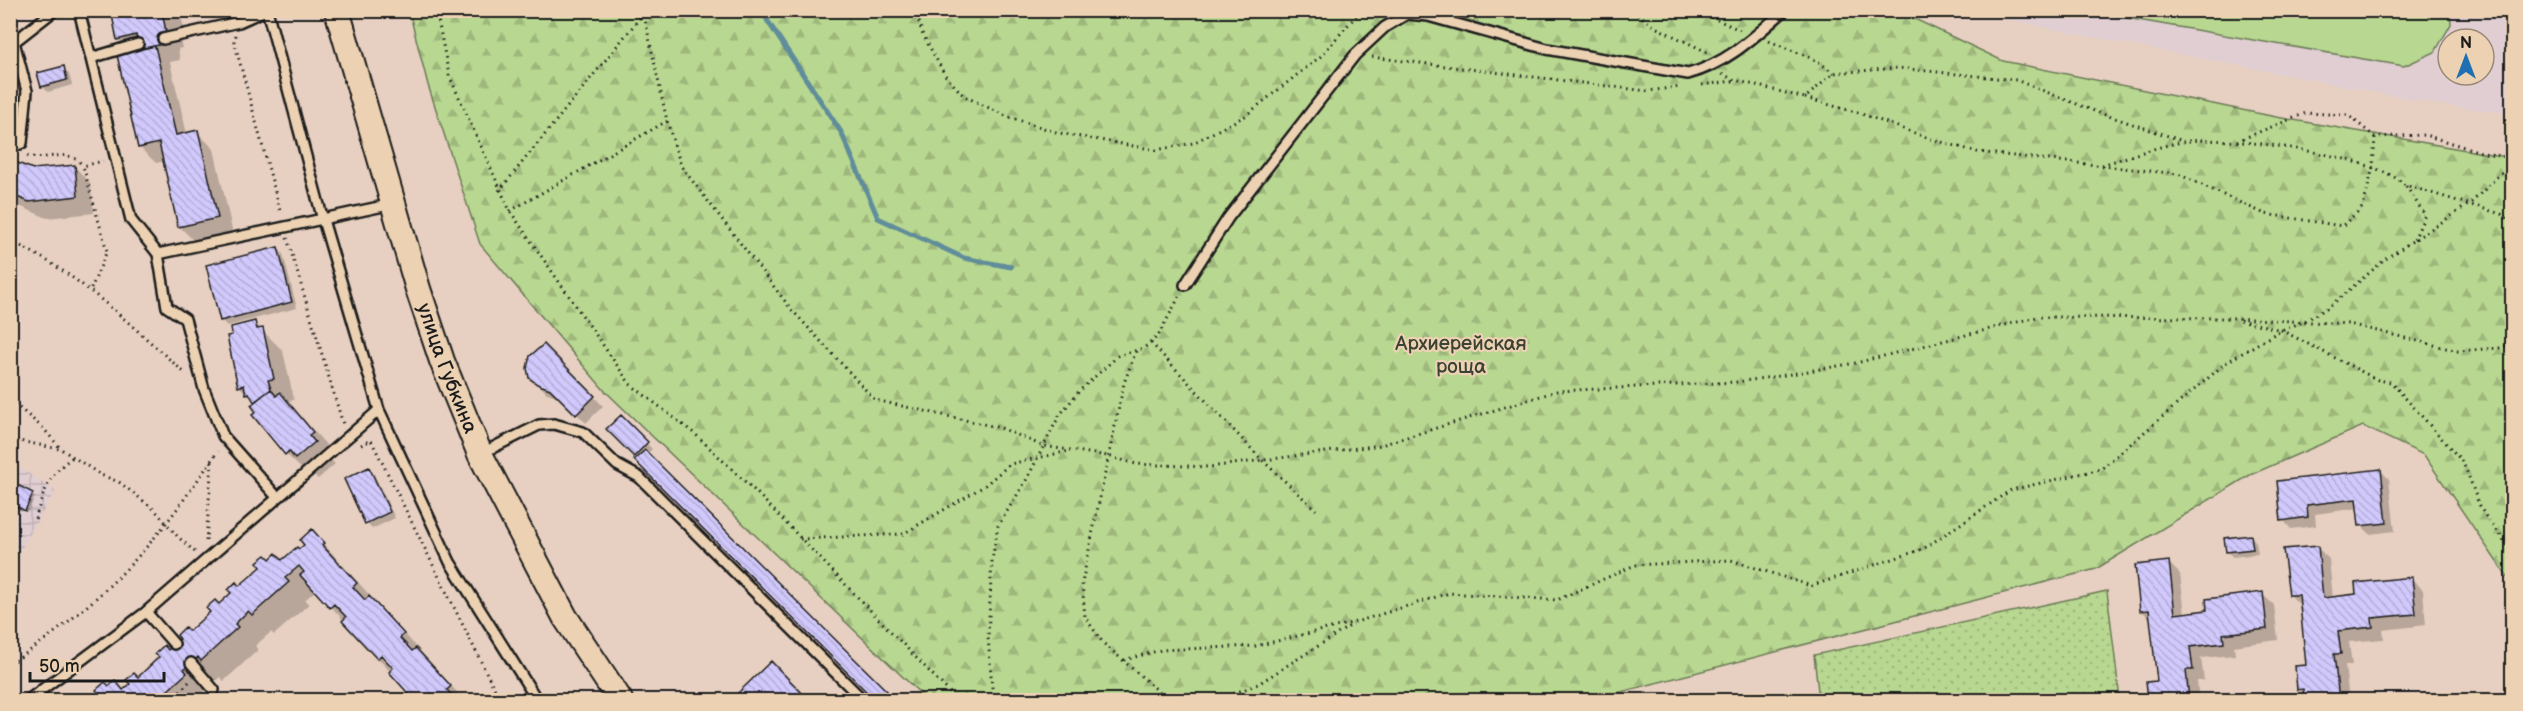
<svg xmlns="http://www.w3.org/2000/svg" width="2523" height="711" font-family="'Balsamiq Sans',sans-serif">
  <defs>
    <pattern id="industrial-grid" width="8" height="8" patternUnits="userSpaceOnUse" patternTransform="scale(1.5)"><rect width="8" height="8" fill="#e0ced2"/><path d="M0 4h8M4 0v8" fill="none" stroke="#c0b0b4"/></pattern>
    <pattern id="forest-firs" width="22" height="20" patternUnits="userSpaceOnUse" patternTransform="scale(1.5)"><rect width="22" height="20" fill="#b8d790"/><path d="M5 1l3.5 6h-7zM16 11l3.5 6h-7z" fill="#9eb87c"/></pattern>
    <pattern id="park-dots" width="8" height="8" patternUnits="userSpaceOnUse" patternTransform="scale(1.5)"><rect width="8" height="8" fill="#b8d790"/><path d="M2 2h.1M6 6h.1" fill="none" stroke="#9eb87c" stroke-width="1.8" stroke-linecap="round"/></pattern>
    <pattern id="building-back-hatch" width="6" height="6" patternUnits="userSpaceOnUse" patternTransform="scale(1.5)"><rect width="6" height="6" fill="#d1c9fb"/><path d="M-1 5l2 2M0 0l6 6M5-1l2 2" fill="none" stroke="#b3acd7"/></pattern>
  </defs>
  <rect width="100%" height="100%" fill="#e7d0c1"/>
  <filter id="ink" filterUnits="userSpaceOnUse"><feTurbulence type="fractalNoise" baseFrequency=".0167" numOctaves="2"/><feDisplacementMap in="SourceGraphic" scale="12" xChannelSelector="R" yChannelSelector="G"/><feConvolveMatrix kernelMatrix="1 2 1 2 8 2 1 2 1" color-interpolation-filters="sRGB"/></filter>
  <g filter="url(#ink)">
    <!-- built -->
    <path fill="#e0ced2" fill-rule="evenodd" d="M1974,11h538v103l-77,-10 -380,-74zM2448,39h36v36h-36z"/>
    <!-- industrial -->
    <path fill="url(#industrial-grid)" d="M11,462l44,29 -44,75z"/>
    <!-- forest -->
    <path fill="url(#forest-firs)" stroke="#6a7a56" stroke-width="1.5" d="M1754,10l8,6 8,-6 128,1 105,50 273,56 236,41v426l-88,-129 -61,-29 -113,49 -154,94 -506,131h-663l-323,-310 -124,-146 -52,-159 -19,-74z"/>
    <!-- park -->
    <path fill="url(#park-dots)" stroke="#6a7a56" stroke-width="1.5" d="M2107,591l13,109h-301l-5,-45z"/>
    <!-- pitch -->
    <path fill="#b8d790" stroke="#6a7a56" stroke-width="1.5" d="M2450,10l1,14 -16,28 -31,14 -289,-50 -12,-5z"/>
    <!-- shadow -->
    <path fill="#0003" d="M113,10h61l8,10 3,11 -7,1 4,16 -4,1 2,11 -10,2 17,72 10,-2 17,17 19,85 -37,9 -17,-17 -14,-65 -9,2 -17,-16 -7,-95 -13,-13z
      M63,68l6,6 3,11 -24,7 -6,-6z
      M10,161l22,10 42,-5 16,17 4,30 -47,5 -37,-16z
      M278,248l5,6 14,54 -70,18 -6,-6z
      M255,323l28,28 11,49 -6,1 46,53 -5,4 6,6 -17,15 -7,-7 -3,3 -22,-21 -32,-39 4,-3 -2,-9 -17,-17z
      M544,346l59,60 -17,17 -26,-26 -13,-4 -16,-16z
      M621,417l31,32 -5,5 247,246h-17l-241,-240 2,-1 -29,-30z
      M369,469l5,5 21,44 -23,11 -5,-6 -21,-43z
      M2381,471l8,8 6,52 -25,3 -9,-9 -2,-17 -44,6 1,12 -25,3 -8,-9 -5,-37z
      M10,483l25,14 -7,15 -18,-9z
      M312,531l152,169h-48l-100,-110 -11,10 4,4 -35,31 -3,-3 -16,14 3,4 -34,31 -4,-4 -16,14 3,4 -6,5h-106l14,-12 15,3 146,-130 13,1 23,-17z
      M2251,536l5,6 2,12 -25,3 -6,-5z
      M2317,547l12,12 4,39 24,-2 54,-18 12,12 3,35 -43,5 1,9 -35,3 3,23h-7l4,35h-43l-1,-5 -6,-6 9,-23 -7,-60 -11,-11z
      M2168,562l12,12 5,40 24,-3 53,-17 12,11 4,35 -44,6 1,9 -34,3 3,23h-7l2,19h-49l-2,-17 11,-1 -7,-61 -10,-10z
      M771,663l36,37h-75z"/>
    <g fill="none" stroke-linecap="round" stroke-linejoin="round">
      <!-- stream -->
      <path stroke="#608d9a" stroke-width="5" d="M765,10l2,10 74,112 37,86 86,40 47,9"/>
    </g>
    <!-- building -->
    <path fill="url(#building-back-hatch)" stroke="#1c1c1c" stroke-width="1.5" d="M111,10h57l1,5 -6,1 3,16 -4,1 2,11 -25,5 -3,-14 -19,5z
      M155,46l21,89 22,-5 20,88 -40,9 -19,-84 -21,5 -21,-93z
      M64,66l3,14 -26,7 -4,-14z
      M10,160l23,9 42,-4 3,31 -49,6 -19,-8z
      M278,247l14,55 -72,19 -14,-56z
      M255,321l2,8 6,-1 11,51 -6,1 3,9 -17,13 -5,-9 -3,1 -2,-9 -6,2 -11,-51 5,-1 -1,-8z
      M544,344l51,52 -19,19 -26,-26 -13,-5 -8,-6 -2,-10 3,-12z
      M271,389l5,7 4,-4 33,40 -4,3 6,7 -20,17 -6,-8 -4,4 -33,-40 4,-3 -5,-7z
      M621,415l27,27 -14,15 -28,-28z
      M645,450l251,250h-21l-241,-240z
      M369,467l21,45 -25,12 -21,-45z
      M2381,469l6,54 -28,3 -3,-27 -49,6 1,12 -27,4 -4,-40z
      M10,481l23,12 -8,18 -15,-8z
      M312,529l12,14 -2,2 35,38 -4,4 12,13 4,-4 35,38 -4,4 12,13 4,-3 35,38 -4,4 9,10h-42l-25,-28 4,-4 -12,-13 -4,4 -35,-38 4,-4 -12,-13 -4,4 -30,-33 4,-3 -5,-6 -14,12 4,4 -37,33 -4,-4 -13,13 3,3 -37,34 -3,-4 -14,12 3,4 -30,27h-64l7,-6 -4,-4 9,-8 4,4 6,-6 8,10 7,-6 -4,-4 8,-7 4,4 21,-20 -4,-3 9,-9 4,5 12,-11 -3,-4 8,-8 4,4 21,-19 -4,-4 9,-8 4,4 12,-11 -3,-3 8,-8 3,4 22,-19 -4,-5 9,-7 4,4 6,-6 6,7 15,-13 2,2 5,-4 -4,-5z
      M2251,535l2,14 -27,3 -2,-14z
      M2318,546l5,52 33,-4 -1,-11 57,-6 4,37 -44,4 1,9 -35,4 3,23h-7l5,46h-35l-1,-11 -6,1 -2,-24 11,-1 -7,-70h-10l-6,-46z
      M2169,561l6,53 32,-4 -1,-11 57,-7 4,37 -44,5 1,9 -34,4 3,23h-7l3,30h-41l-2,-18 11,-1 -8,-71 -9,1 -5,-46z
      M771,661l38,39h-79l9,-8z"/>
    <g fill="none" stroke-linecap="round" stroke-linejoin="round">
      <!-- service casing -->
      <g stroke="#1c1c1c" stroke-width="14">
        <path id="service" d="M79,10l52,210 27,34 235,-50
          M267,10l56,210 56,190 71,152 87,138
          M163,39l76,-17 27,-12
          M91,58l47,-14
          M10,148l12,-5 5,-52 -13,-49 41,-32
          M158,254l9,53 18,12 19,70 19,47 54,61
          M1185,285l43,-67 127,-163 30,-28 22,-13 21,2 119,33 141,25c40,-11 66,-37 97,-64
          M480,454l59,-29 15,-1 29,8 34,33 22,12 224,223
          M146,612l28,32
          M191,663l23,27
          M28,700l118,-88 233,-202"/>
      </g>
      <!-- secondary casing -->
      <g stroke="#1c1c1c" stroke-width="28">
        <g id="secondary">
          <path id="s1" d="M337,10l81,279 24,72 38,93 85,163 55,83"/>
        </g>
      </g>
      <!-- path -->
      <path stroke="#1c1c1c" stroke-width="3" stroke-dasharray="1.5 4.5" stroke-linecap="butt" d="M436,10l13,65 61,136 120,173 65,50 61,58 201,208
        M643,10l24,111 14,45 110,143 84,91 126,28 42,18 65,10 28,8 73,3 172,-22 176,-54 180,-9 42,-6 77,-13 181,-46 196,1 116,6 109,27 41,-3 13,-4
        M916,10l6,23 23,42 19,21 42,20 53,17 97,17 37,-7 52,-27 76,-60 40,-46
        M1633,10l22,17 52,25
        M1695,10l45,20
        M236,35l-2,6 47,173
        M1769,41l47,19 18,13
        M1372,57l275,34 34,-4
        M1722,74l13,6 70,18 29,-25 64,-5 118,12 81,32 86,29
        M1702,85l32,-4
        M1805,98l54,15 72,26 46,13 201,22 87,40 77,12 21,-19 10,-40 2,-30
        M2237,141l69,-28 42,2 27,22 50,-2 59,18 28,5
        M27,156c22,6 41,-10 56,10
        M2102,165c26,-8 53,-18 80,-23 42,-8 194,13 223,43l96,29 11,9
        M2406,186l19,29 -11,25
        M499,191l144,-177
        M510,211l157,-90
        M287,238l56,186
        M10,241c68,31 120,84 175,132
        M91,289l16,-38 -24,-85 20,-5
        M2240,320l41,10 97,50 13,2 70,78c9,15 12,32 20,48 11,22 26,27 31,53
        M1151,343l110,116 55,51
        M1136,351l-12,32 -42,200 3,34 18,26 61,53 2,4
        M10,400l33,28 18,21 40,26 18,7 36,28 23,27 17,15
        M10,439l49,10
        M361,445l10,-5 129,260
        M35,519c9,-27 13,-45 38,-62
        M800,539l103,-5 81,-48 26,-22 59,-13
        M206,541l6,-80
        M1124,660l37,-10 95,-4 100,-24 93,-29 108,7 78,-35 96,-5 80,26 112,-37 88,-59 90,-21 126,-107 54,-32 22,-8 26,-15 59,-50 83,-54 41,-41
        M10,664c58,-38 114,-86 157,-142 18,-23 34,-47 51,-71
        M171,700l20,-20
        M993,700l-5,-63 4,-77 6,-34 29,-47 32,-63 21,-26 38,-34 26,-8 14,-12 21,-39
        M1217,700l41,-16 95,-60"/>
      <!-- service -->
      <use href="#service" stroke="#ecd2b3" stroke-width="9"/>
      <!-- secondary -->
      <use href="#secondary" stroke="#ecd2b3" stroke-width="24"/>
    </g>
  </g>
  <g text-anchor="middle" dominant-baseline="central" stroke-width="4.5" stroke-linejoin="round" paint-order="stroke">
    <!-- park labels -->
    <g font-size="20" fill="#3b4133" stroke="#ecd2b3">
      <text x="1461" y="344">Архиерейская<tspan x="1461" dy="23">роща</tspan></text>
    </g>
    <!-- street labels -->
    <g font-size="20" fill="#1c1c1c" stroke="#ecd2b3">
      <text stroke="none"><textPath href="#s1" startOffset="375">улица Губкина</textPath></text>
    </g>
  </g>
  <!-- margin -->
  <rect width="2523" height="711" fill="none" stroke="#ecd2b3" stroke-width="36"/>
  <rect x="18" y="18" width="2487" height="675" fill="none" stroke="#1c1c1c" stroke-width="2" filter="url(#ink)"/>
  <!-- north arrow -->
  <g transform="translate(2466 57)"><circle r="28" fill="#ecd2b3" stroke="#998977" stroke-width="1.5"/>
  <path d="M0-4.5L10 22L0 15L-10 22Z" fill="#1f6fb2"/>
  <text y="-9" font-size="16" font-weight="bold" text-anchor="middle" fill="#1c1c1c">N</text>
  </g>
  <!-- scale -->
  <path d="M30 672v9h134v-9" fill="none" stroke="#1c1c1c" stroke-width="3"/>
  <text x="39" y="672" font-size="18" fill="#1c1c1c" stroke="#ecd2b3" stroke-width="4.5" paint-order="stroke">50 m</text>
</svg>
